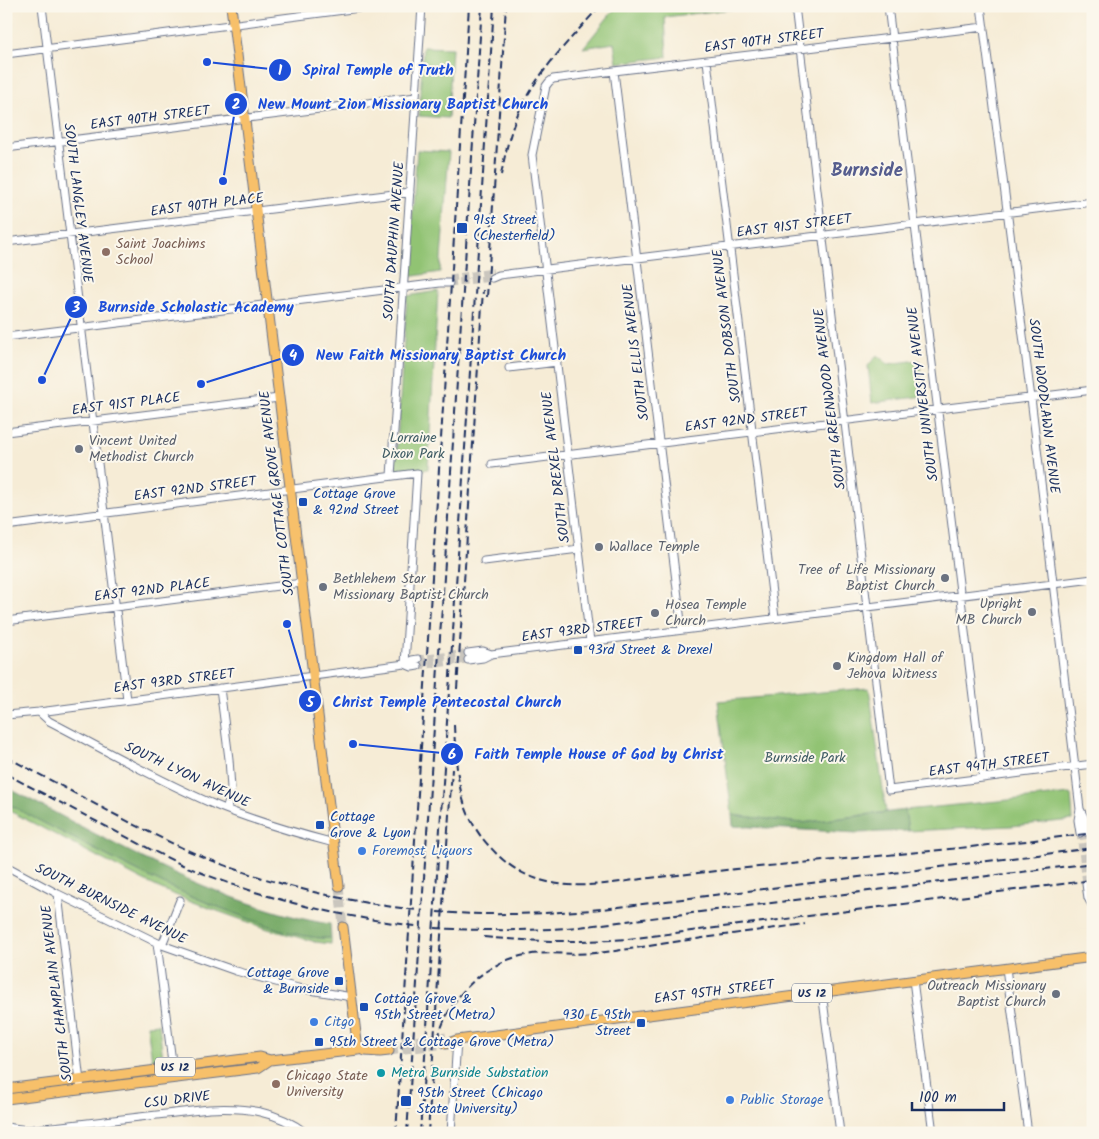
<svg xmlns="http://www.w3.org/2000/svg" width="1099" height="1139" font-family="Kalam,sans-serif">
  <rect width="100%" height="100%" fill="#fbf7ec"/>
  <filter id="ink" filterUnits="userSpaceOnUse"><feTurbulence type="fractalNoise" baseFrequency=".02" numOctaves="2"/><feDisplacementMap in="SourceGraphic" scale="10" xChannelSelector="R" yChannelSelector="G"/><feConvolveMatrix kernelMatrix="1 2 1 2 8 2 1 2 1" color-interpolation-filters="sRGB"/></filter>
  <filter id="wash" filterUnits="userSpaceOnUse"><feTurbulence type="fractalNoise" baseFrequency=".0096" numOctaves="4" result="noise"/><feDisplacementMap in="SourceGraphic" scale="20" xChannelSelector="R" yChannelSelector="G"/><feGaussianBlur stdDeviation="1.12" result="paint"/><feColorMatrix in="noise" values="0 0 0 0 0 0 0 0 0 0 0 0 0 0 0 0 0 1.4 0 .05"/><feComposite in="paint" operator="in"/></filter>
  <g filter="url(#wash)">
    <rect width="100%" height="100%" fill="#f6ecd6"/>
    <!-- green -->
    <path fill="#91c373" stroke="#567968" d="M617,6h132v1l-84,10 2,40 -50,6 -3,-20 -31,5z
      M423,47l29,1 -4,70 -29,-2z
      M417,150l32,2 -9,120 -32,5z
      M438,291l-10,178 -33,4 12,-177z
      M877,355l11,9 31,-4 5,36 -52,7 -4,-37z
      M869,688l17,124 -84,11 -70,-8 -14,-114z
      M1071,794l2,26 -62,6 -103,5 -3,-21z
      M6,803c46,24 92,49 139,72 30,15 62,28 94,40 26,10 65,25 92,23v6l-15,-2 -48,-13 -56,-20 -42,-16 -28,-13 -136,-71z
      M159,1024l4,35 -11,1 -5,-35z"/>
    <!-- forest -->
    <path fill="#74a965" stroke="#486c62" d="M6,787c80,41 158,87 243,116 27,9 54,17 81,21l1,14c-27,2 -66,-13 -92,-23 -32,-12 -64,-25 -94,-40 -47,-23 -93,-48 -139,-72z
      M905,810l3,21 -51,2 -124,-7 -1,-11 70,8z"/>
  </g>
  <g filter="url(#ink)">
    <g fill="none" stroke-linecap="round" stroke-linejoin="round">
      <!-- minor-tunnel -->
      <path stroke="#cac6be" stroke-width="7" stroke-dasharray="7 3.5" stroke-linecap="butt" d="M450,278l43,-6
        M449,283l43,-5
        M418,659l50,-6
        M418,666l50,-6
        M1086,832l7,50
        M1080,833l6,51"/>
      <!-- major-tunnel -->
      <path stroke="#cac6be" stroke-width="9" stroke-dasharray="9 4.5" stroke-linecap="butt" d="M339,886l4,41
        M389,1044l57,-7
        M389,1051l57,-7"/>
      <!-- minor casing -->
      <g stroke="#687188" stroke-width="9">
        <path id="minor" d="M42,6l85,694
          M795,6l94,784 204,-26
          M888,6l95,772
          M981,6l50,392 49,411 5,10 1,13
          M6,54l369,-48
          M707,61l68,557
          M614,71l68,559
          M6,148l410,-51
          M6,242l404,-50
          M492,278l7,-3 594,-73
          M6,337l434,-54h9
          M509,368l48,-6
          M6,432l273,-34
          M492,464l601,-74
          M391,476l31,-470
          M6,526l411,-53 -12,191
          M484,561l95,-12
          M6,621l296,-38
          M590,642l-58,-487 14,-69 3,-4 4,-3 61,-8 370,-44
          M468,653l15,-2 8,3
          M468,660l15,-2 8,-4 602,-75
          M405,664l7,3 6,-1
          M220,688l9,71 2,29 -4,21
          M39,712l10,9c54,28 108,59 164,83 40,17 79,28 121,39
          M6,715l33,-3 366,-48 7,-4 6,-1
          M1080,833l-2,-13 2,-11
          M6,866l52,28 104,51 74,26 62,17 54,9
          M1086,884l2,14 4,7
          M58,894l23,196
          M157,943l17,135
          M162,945l18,-45
          M1006,968l22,165
          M913,980l20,153
          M822,992l18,141
          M6,1127l21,3 182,-21c36,-2 68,2 97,24
          M451,1133l6,-93"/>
      </g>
      <!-- major casing -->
      <g stroke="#687188" stroke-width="11">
        <path id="major" d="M231,6l108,880
          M343,927l15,123
          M446,1044l11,-4 636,-83
          M365,1051l15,1 9,-1
          M6,1089l254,-32 10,3
          M6,1099l252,-31 12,-8 88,-10 31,-6"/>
      </g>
      <!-- minor -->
      <use href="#minor" stroke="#fff" stroke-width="7"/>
      <!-- major -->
      <use href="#major" stroke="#f7c06b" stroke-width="9"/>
      <!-- rail -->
      <path stroke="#1b2f5e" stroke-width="2" stroke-dasharray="8 4" stroke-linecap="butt" d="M501,175c4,-20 8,-40 16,-59 18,-42 53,-76 83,-110
        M487,297l19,-291
        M457,689l26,-399
        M454,725c2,45 4,90 37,123 10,11 22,21 36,27 40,18 82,8 123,3 28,-3 57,-6 86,-9 119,-11 238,-21 357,-36
        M6,757c61,31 121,66 183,94 72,31 150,50 228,59
        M6,774c34,18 67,35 101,53 26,13 51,27 78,39 75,32 150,50 231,60
        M437,912c56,4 109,2 165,-3l491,-61
        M435,928c49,3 96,3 144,-1l514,-64
        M484,937c48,5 96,5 144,2l465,-59
        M438,1039c8,-34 34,-64 67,-78 31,-13 58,-5 90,-8 26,-2 52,-7 79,-11 43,-6 87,-12 131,-18
        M396,1133l73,-1127
        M407,1133l75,-1127
        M420,1133l74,-1127
        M428,1133l24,-364"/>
    </g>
  </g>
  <!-- markers -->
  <g fill="#1a4fb4" stroke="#fbf7ec" stroke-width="2">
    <rect x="456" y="222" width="12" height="12" rx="2.5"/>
    <rect x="298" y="497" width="10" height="10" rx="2.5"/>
    <rect x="573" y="645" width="10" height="10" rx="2.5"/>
    <rect x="315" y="820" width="10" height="10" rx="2.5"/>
    <rect x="334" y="976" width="10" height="10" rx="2.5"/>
    <rect x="359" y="1002" width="10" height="10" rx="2.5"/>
    <rect x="636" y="1018" width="10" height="10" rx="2.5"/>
    <rect x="314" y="1037" width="10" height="10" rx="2.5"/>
    <rect x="400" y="1095" width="12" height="12" rx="2.5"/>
  </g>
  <g fill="#8d6e63" stroke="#fbf7ec" stroke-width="2">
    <circle cx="106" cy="252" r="5"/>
    <circle cx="276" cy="1084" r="5"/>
  </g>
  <g fill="#6b7280" stroke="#fbf7ec" stroke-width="2">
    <circle cx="79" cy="449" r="5"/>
    <circle cx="599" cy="547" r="5"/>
    <circle cx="945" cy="578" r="5"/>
    <circle cx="323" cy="587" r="5"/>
    <circle cx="1032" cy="612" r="5"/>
    <circle cx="655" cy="613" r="5"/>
    <circle cx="837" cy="666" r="5"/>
    <circle cx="1056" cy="994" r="5"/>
  </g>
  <g fill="#3f7fe0" stroke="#fbf7ec" stroke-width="2">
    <circle cx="362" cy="851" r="5"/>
    <circle cx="314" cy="1022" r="5"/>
    <circle cx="730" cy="1100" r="5"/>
  </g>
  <circle fill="#0f9aa8" stroke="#fbf7ec" stroke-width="2" cx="381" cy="1073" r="5"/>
  <g text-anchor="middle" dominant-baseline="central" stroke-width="4" stroke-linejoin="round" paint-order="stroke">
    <!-- shield labels -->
    <g fill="#fbf7ec" stroke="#5e6b89" stroke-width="1">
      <rect x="792" y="983.5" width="40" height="19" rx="4"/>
      <rect x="155" y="1057.5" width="40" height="19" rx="4"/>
    </g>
    <g font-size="12" font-weight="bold" fill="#1b2f5e">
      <text x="812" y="993">US 12</text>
      <text x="175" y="1067">US 12</text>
    </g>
    <!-- street labels -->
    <g font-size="14" fill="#1b2f5e" stroke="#fbf7ec">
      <text transform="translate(764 41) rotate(-7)">EAST 90TH STREET</text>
      <text transform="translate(150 118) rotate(-7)">EAST 90TH STREET</text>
      <text transform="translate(78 203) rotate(83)">SOUTH LANGLEY AVENUE</text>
      <text transform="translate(207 205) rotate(-7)">EAST 90TH PLACE</text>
      <text transform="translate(794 226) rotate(-7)">EAST 91ST STREET</text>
      <text transform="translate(394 241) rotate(-86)">SOUTH DAUPHIN AVENUE</text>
      <text transform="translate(727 326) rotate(-97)">SOUTH DOBSON AVENUE</text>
      <text transform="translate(636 352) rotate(-97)">SOUTH ELLIS AVENUE</text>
      <text transform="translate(923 394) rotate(-97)">SOUTH UNIVERSITY AVENUE</text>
      <text transform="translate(830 399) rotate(-97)">SOUTH GREENWOOD AVENUE</text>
      <text transform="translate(126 404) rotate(-7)">EAST 91ST PLACE</text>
      <text transform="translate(1044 406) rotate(83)">SOUTH WOODLAWN AVENUE</text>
      <text transform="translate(746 420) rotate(-7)">EAST 92ND STREET</text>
      <text transform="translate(556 467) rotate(-97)">SOUTH DREXEL AVENUE</text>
      <text transform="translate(195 489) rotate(-7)">EAST 92ND STREET</text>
      <text transform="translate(277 493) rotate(-97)">SOUTH COTTAGE GROVE AVENUE</text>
      <text transform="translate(152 590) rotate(-7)">EAST 92ND PLACE</text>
      <text transform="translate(582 630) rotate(-7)">EAST 93RD STREET</text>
      <text transform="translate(174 681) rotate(-7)">EAST 93RD STREET</text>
      <text transform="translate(989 765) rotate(-7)">EAST 94TH STREET</text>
      <text transform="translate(187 775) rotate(25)">SOUTH LYON AVENUE</text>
      <text transform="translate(111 904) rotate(26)">SOUTH BURNSIDE AVENUE</text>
      <text transform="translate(714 992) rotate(-7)">EAST 95TH STREET</text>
      <text transform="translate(57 993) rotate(-97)">SOUTH CHAMPLAIN AVENUE</text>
      <text transform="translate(177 1100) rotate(-7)">CSU DRIVE</text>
    </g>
    <!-- transit labels -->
    <g font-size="14" fill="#164399" stroke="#fbf7ec" text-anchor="start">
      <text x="473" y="220">91st Street<tspan x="473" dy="16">(Chesterfield)</tspan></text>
      <text x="313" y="494">Cottage Grove<tspan x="313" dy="16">&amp; 92nd Street</tspan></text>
      <text x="588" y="650">93rd Street &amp; Drexel</text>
      <text x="330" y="817">Cottage<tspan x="330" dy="16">Grove &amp; Lyon</tspan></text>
      <text x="329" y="973" text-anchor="end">Cottage Grove<tspan x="329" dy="16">&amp; Burnside</tspan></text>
      <text x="374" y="999">Cottage Grove &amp;<tspan x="374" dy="16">95th Street (Metra)</tspan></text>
      <text x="631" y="1015" text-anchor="end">930 E 95th<tspan x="631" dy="16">Street</tspan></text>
      <text x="329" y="1042">95th Street &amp; Cottage Grove (Metra)</text>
      <text x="417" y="1093">95th Street (Chicago<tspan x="417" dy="16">State University)</tspan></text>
    </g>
    <!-- education labels -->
    <g font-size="14" fill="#785e54" stroke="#fbf7ec" text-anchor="start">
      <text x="116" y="244">Saint Joachims<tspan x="116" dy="16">School</tspan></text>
      <text x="286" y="1076">Chicago State<tspan x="286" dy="16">University</tspan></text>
    </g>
    <!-- park labels -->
    <g font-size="14" fill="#3e5b64" stroke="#fbf7ec">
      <text x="413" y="438">Lorraine<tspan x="413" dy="16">Dixon Park</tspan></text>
      <text x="805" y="758">Burnside Park</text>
    </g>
    <!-- worship labels -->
    <g font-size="14" fill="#5b616d" stroke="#fbf7ec" text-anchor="start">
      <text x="89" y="441">Vincent United<tspan x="89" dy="16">Methodist Church</tspan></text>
      <text x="609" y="547">Wallace Temple</text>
      <text x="935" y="570" text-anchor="end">Tree of Life Missionary<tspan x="935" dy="16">Baptist Church</tspan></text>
      <text x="333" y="579">Bethlehem Star<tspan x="333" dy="16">Missionary Baptist Church</tspan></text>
      <text x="1022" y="604" text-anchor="end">Upright<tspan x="1022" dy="16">MB Church</tspan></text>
      <text x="665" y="605">Hosea Temple<tspan x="665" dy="16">Church</tspan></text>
      <text x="847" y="658">Kingdom Hall of<tspan x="847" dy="16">Jehova Witness</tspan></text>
      <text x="1046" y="986" text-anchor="end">Outreach Missionary<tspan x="1046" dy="16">Baptist Church</tspan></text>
    </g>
    <!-- shop labels -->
    <g font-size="14" fill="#366cbe" stroke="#fbf7ec" text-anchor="start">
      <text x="372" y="851">Foremost Liquors</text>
      <text x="324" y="1022">Citgo</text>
      <text x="740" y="1100">Public Storage</text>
    </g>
    <!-- culture labels -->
    <g font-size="14" fill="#0d838f" stroke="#fbf7ec" text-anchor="start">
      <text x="391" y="1073">Metra Burnside Substation</text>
    </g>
    <!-- district labels -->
    <g font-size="19" font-weight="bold" fill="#555d8e" stroke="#fbf7ec">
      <text x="867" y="171">Burnside</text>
    </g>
  </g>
  <!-- callouts -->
  <path fill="none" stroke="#1d4ed8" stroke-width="2" d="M207 62L280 70M223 181L236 104M42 380L76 307M201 384L293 355M287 624L310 701M353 744L452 754"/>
  <g fill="#1d4ed8" stroke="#fbf7ec" stroke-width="2">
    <circle cx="207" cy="62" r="5"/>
    <circle cx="223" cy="181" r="5"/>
    <circle cx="42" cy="380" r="5"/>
    <circle cx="201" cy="384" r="5"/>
    <circle cx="287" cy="624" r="5"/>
    <circle cx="353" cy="744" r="5"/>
    <circle cx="280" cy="70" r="12"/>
    <circle cx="236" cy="104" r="12"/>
    <circle cx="76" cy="307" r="12"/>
    <circle cx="293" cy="355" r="12"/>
    <circle cx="310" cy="701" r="12"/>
    <circle cx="452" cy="754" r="12"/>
  </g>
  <g font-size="15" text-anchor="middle" font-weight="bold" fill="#fff">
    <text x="280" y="75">1</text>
    <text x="236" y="109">2</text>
    <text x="76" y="312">3</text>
    <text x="293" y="360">4</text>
    <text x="310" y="707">5</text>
    <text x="452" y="759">6</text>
  </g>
  <g font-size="15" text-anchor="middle" font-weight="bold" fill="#1d4ed8" stroke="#fbf7ec" stroke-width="4" stroke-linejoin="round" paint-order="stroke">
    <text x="378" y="75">Spiral Temple of Truth</text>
    <text x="403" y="109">New Mount Zion Missionary Baptist Church</text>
    <text x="196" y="312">Burnside Scholastic Academy</text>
    <text x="441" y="360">New Faith Missionary Baptist Church</text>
    <text x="447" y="707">Christ Temple Pentecostal Church</text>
    <text x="599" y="759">Faith Temple House of God by Christ</text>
  </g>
  <!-- margin -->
  <rect width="1099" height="1139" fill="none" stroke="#fbf7ec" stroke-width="25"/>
  <!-- scale -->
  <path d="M912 1102v8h92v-8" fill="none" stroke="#1b2f5e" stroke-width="2.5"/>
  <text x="919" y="1102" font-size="15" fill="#1b2f5e" stroke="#fbf7ec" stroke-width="4" paint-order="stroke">100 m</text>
</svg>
